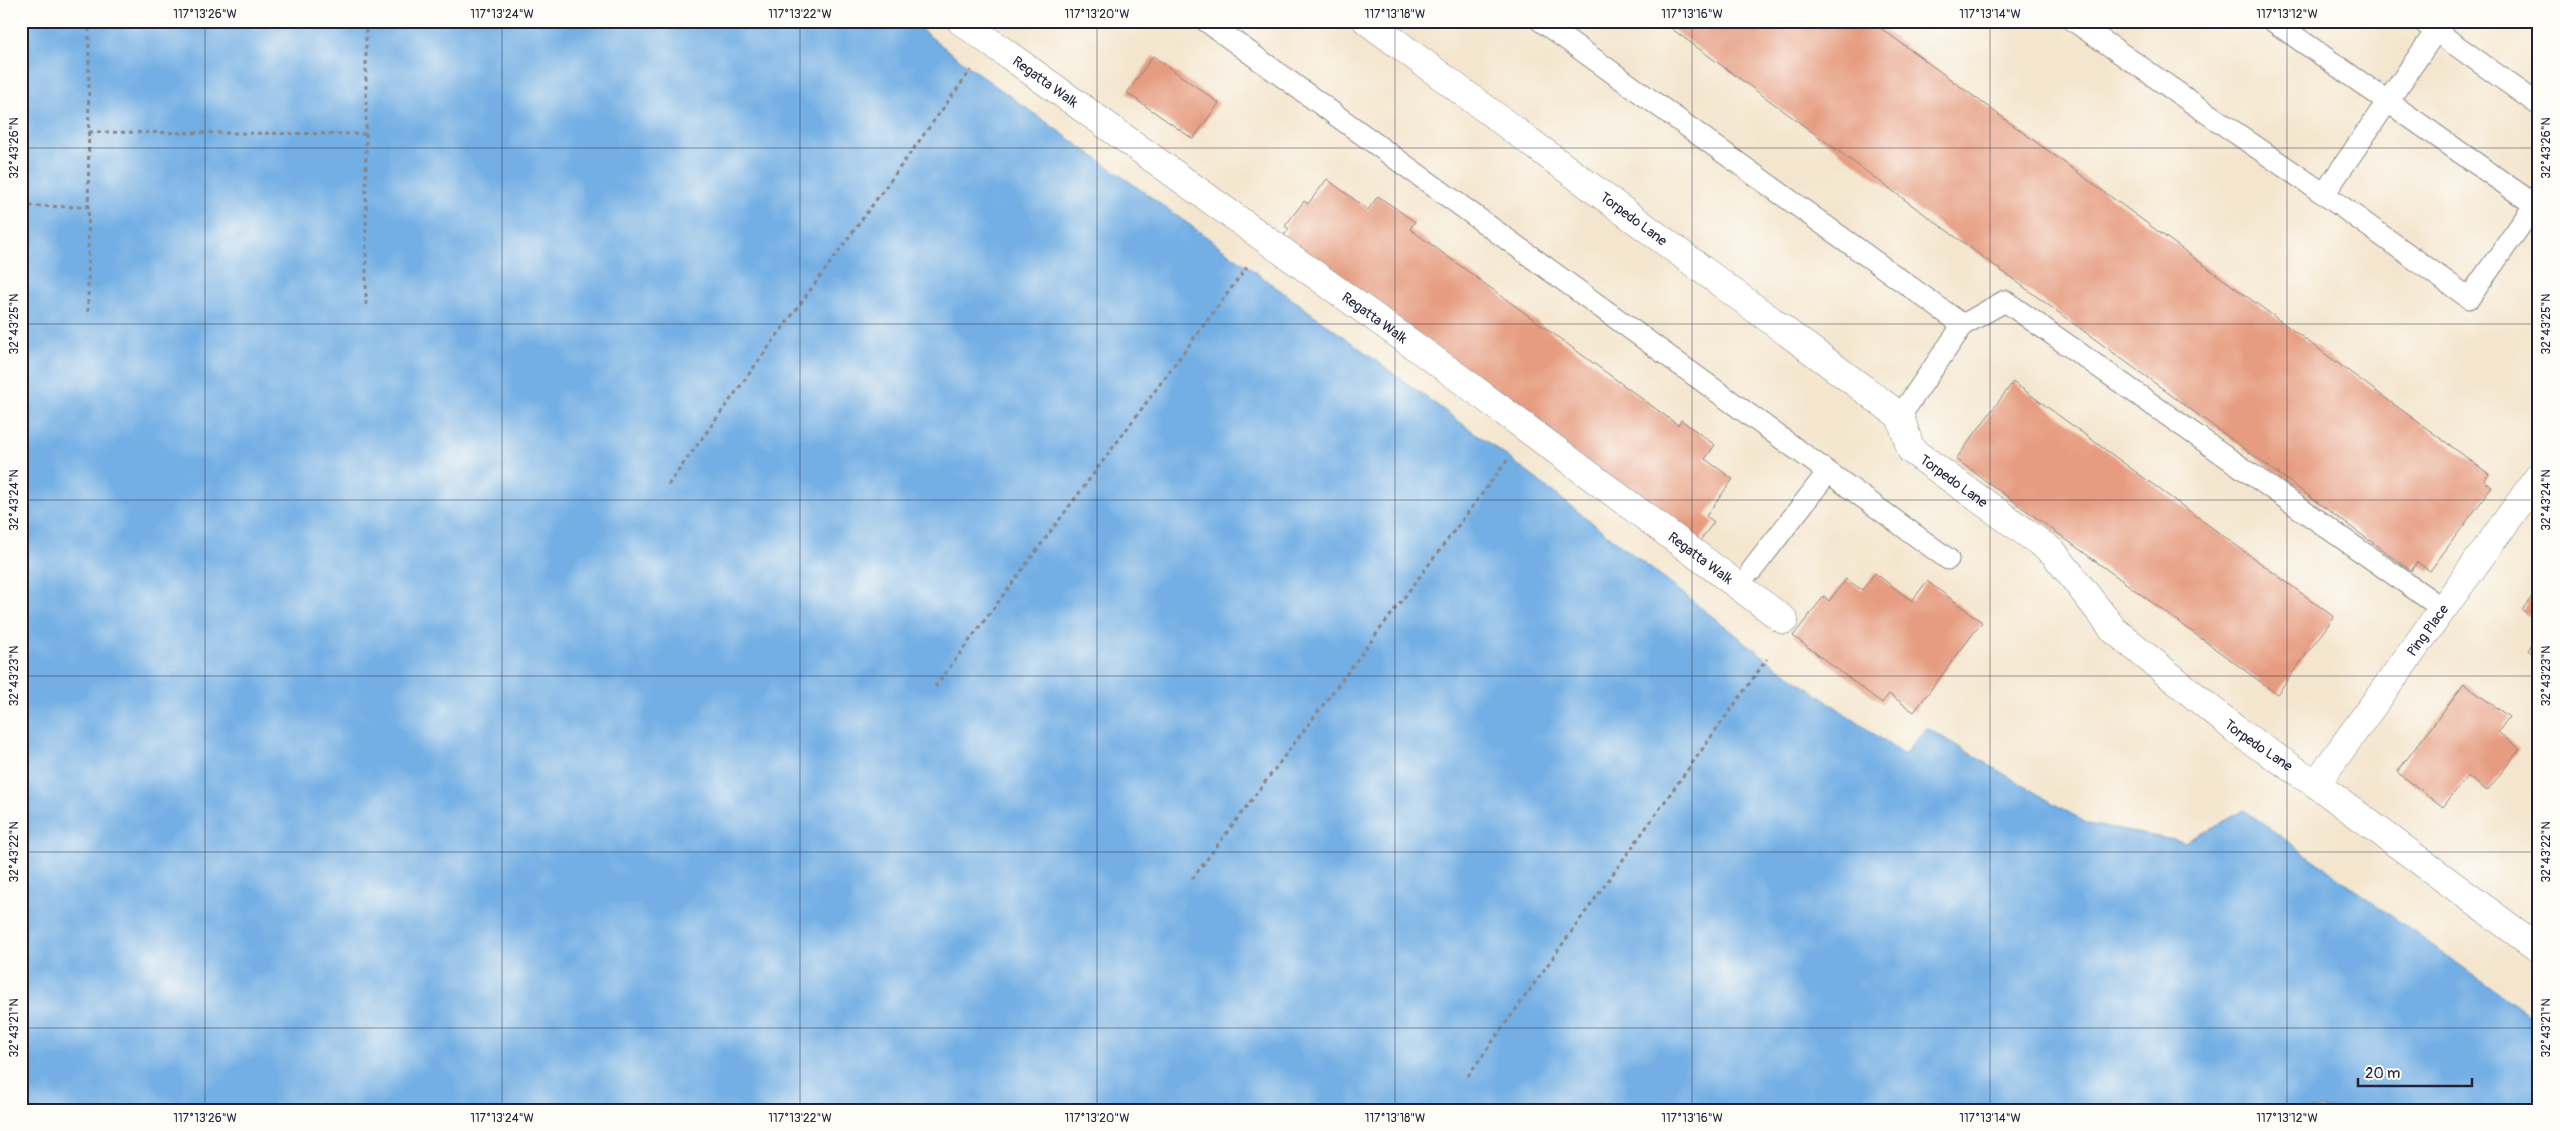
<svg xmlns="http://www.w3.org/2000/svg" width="2560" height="1131" font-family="Pangolin,sans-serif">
  <rect width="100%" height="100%" fill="#fdfcf7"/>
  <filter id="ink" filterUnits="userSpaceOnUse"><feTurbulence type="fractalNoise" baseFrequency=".02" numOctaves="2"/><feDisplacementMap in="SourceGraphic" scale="10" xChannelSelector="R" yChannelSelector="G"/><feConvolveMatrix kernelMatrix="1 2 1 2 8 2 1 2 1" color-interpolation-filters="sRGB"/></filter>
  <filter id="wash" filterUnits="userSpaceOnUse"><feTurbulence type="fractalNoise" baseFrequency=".0096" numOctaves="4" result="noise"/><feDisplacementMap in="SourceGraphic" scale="20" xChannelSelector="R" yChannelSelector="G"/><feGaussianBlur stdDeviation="1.12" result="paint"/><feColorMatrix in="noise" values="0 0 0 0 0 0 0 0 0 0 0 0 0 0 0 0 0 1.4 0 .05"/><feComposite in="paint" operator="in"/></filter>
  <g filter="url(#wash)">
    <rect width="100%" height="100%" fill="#f4e6ce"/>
    <!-- water -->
    <path fill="#73afe4" stroke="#4a6890" d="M21,21h889l62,48 275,197 262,192 258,201 137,96 23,-27 161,96 97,18 59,-32 295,212v88h-2518z"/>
    <g id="blocks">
      <!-- building -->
      <path fill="#e69c80" d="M1661,21h210l618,453 -5,7 8,6 -62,84 -13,-9 -6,9z
        M1153,56l66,47 -26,36 -66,-46z
        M1327,179l41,31 10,-14 37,26 -5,7 268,196 3,-5 34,25 -10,14 28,20 -27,37 8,6 -16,21 -417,-304 8,-10 -4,-3 19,-25 4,3z
        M2013,382l321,235 -57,77 -321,-235z
        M1875,573l37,28 15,-20 55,41 -68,90 -25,-18 -7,9 -89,-67 31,-40 5,5 17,-22 16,11z
        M2539,587v35l-17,-12z
        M2539,635v23l-11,-8z
        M2464,684l45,33 -11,15 22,17 -33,42 -20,-15 -24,31 -46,-35z"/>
    </g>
  </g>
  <g filter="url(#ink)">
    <use href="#blocks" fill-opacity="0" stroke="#8b8484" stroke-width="1"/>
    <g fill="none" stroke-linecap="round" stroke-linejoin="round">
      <!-- service casing -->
      <g stroke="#8b8484" stroke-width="23">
        <path id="service" d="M1206,21l742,538
          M1541,21l422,304 42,-24 438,308
          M2074,21l250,173 145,104 70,-99
          M2273,21l262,184
          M2422,21l117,84
          M2324,194l112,-163 9,-10
          M1900,416l63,-91
          M1752,570l76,-98"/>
      </g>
      <!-- pedestrian casing -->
      <g stroke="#8b8484" stroke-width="29">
        <g id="pedestrian">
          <path id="s1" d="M961,21l494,354 329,245"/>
        </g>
      </g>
      <!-- minor casing -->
      <g stroke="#8b8484" stroke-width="29">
        <g id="minor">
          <path id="s2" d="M1367,21l533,395 11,34 142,102 61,78 126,103 76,51 223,165"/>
          <path id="s3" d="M2316,784l223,-308"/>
        </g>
      </g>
      <!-- path -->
      <path stroke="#8b8484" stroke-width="3" stroke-dasharray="4 4" stroke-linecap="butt" d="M366,21v288
        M554,28l5,-7
        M89,132l276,2
        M21,206l68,1
        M88,312l1,-291
        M668,485l303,-415
        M935,687l312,-420
        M1192,879l317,-421
        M1468,1076l299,-417"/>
      <!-- service -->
      <use href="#service" stroke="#fff" stroke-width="21"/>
      <!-- pedestrian -->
      <use href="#pedestrian" stroke="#fff" stroke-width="28"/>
      <!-- minor -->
      <use href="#minor" stroke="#fff" stroke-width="28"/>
    </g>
  </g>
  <!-- ticks -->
  <path fill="none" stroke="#22223b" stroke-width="1" stroke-opacity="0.45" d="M205,21v1089M502,21v1089M800,21v1089M1097,21v1089M1395,21v1089M1692,21v1089M1990,21v1089M2287,21v1089M21,148h2518M21,324h2518M21,500h2518M21,676h2518M21,852h2518M21,1028h2518"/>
  <g text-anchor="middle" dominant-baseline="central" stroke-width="4" stroke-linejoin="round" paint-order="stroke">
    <!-- street labels -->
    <g font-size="14" fill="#22223b" stroke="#fdfcf7">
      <text stroke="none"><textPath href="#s1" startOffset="104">Regatta Walk</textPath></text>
      <text stroke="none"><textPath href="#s2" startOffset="332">Torpedo Lane</textPath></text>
      <text stroke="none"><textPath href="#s1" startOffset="509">Regatta Walk</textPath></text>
      <text stroke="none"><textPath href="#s2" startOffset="752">Torpedo Lane</textPath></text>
      <text stroke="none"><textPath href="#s1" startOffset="914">Regatta Walk</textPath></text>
      <text stroke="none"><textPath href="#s3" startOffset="190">Ping Place</textPath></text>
      <text stroke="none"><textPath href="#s2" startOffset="1158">Torpedo Lane</textPath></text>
    </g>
  </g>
  <!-- margin -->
  <rect width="2560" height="1131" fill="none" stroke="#fdfcf7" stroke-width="55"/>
  <!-- scale -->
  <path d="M2358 1078v8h114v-8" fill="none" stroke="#22223b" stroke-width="2.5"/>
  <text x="2365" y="1078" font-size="15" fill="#22223b" stroke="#fdfcf7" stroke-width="4" paint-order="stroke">20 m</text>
  <rect x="28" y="28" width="2504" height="1076" fill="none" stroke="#22223b" stroke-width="2"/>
  <g font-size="12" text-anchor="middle" fill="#22223b">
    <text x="205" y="18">117°13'26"W</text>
    <text x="502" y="18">117°13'24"W</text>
    <text x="800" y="18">117°13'22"W</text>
    <text x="1097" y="18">117°13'20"W</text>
    <text x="1395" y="18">117°13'18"W</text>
    <text x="1692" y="18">117°13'16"W</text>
    <text x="1990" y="18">117°13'14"W</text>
    <text x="2287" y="18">117°13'12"W</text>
    <text transform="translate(14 148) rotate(-90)" y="4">32°43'26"N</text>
    <text transform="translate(2546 148) rotate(-90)" y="4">32°43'26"N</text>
    <text transform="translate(14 324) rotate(-90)" y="4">32°43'25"N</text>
    <text transform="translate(2546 324) rotate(-90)" y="4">32°43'25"N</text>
    <text transform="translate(14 500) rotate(-90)" y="4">32°43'24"N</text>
    <text transform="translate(2546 500) rotate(-90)" y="4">32°43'24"N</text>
    <text transform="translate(14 676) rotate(-90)" y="4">32°43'23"N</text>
    <text transform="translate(2546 676) rotate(-90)" y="4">32°43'23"N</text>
    <text transform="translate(14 852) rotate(-90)" y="4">32°43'22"N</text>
    <text transform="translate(2546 852) rotate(-90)" y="4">32°43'22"N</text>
    <text transform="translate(14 1028) rotate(-90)" y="4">32°43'21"N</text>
    <text transform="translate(2546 1028) rotate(-90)" y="4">32°43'21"N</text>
    <text x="205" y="1122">117°13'26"W</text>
    <text x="502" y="1122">117°13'24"W</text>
    <text x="800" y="1122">117°13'22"W</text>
    <text x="1097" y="1122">117°13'20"W</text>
    <text x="1395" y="1122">117°13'18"W</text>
    <text x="1692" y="1122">117°13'16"W</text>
    <text x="1990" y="1122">117°13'14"W</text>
    <text x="2287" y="1122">117°13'12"W</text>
  </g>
</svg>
